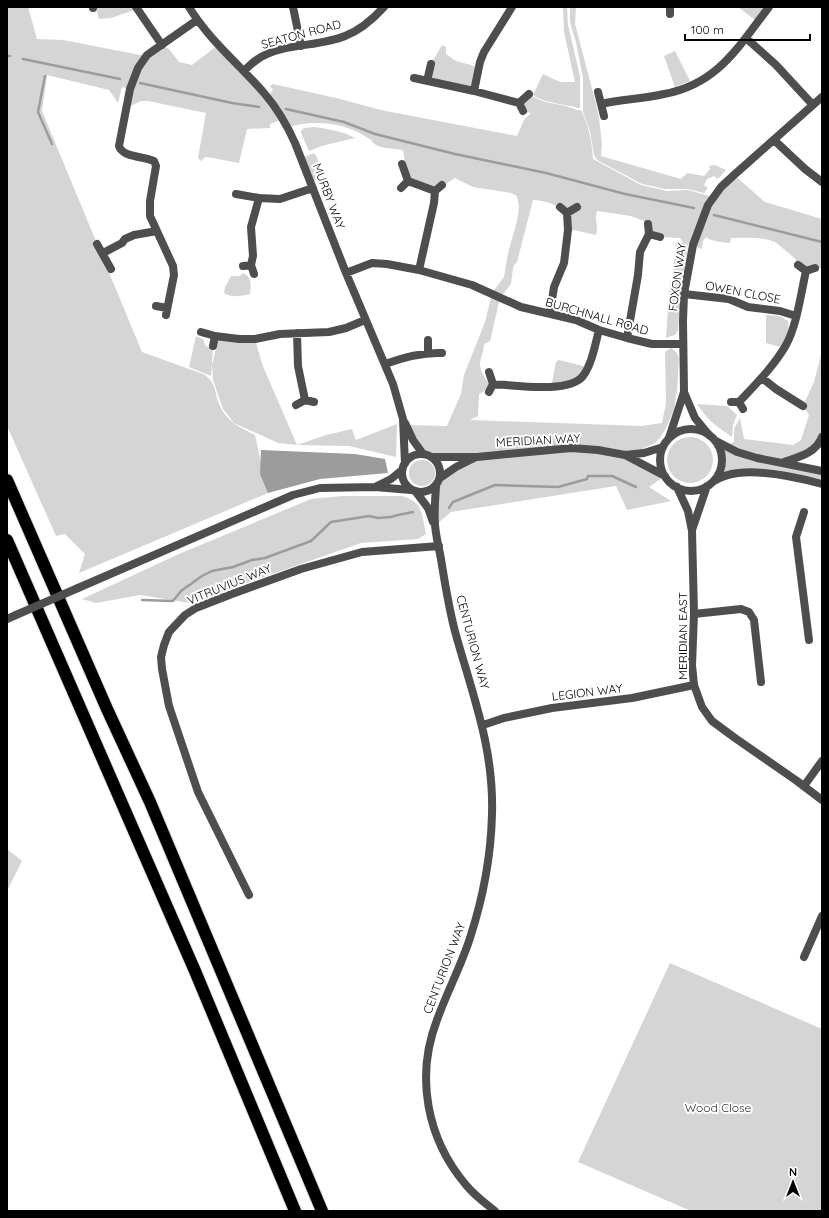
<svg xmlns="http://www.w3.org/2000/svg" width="829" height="1218" font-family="Quicksand,sans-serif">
  <rect width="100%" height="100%" fill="#fff"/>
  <!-- green -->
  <path fill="#d5d5d5" d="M7,7h21l9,32 26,1 77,15h7l15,-10 7,4 10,13 13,3 26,-20 49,52 6,-7 -3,-4 3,-2 63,14 45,12 136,26 7,-16 7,-7 -8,-2 -4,-8 10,-9c14,10 28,9 43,14 4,1 5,3 9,2 8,16 11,32 12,49l48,26 26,6 21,-1 25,7 21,-22 31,27 57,17v49h-7l-9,3c-5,-4 -7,-7 -11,-12 -4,-5 -11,-9 -16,-14 -8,-9 -36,-7 -48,-7l-1,5c-8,-1 -17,-1 -24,-6l-3,4 -1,8 -15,-6 1,1 -8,57 -2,29 -3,5 -9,3 4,-57h2l4,-38 7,-1 -3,-4 -20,-1 -11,-3 -1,-10 -4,-3 -13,-5 -34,-5c-3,9 2,14 -1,24l-22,-5h-6l-1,-17c-10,-8 -22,-13 -34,-13l-16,62 -3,3 -1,3 -2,16 -11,14 -10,43 -6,3c0,7 -3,12 -4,19 0,8 5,15 9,21l-1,5 -9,5 -1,22 -8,4 172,6 20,-3 4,-20 -1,-51 6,-4 6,5 2,6 -2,32 -3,18 -8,19 -6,10 -5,5 -11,5v5l-18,2 39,21 -16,11 22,14 -44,9 -11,-24 -165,26 -16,14 1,-39 4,-9 36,-21h-44l-9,-3 -17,-29 41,1 14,-32 3,-19 21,-53 7,-29 12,-16 4,-24 9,-32 2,-14 -2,-11 -6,-3 -38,-6 -18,-9 -20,13 -27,-10 -5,-31c-7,-1 -22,-2 -27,-5 -2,-1 -3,-3 -5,-5 -24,-17 -55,-21 -83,-13l-5,-8 -13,5v4l-23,1 -8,34 -26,-5 -8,-1 -4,4 -3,-3 8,-45 -58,-12h-7l-15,7 4,-19 -8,-2 -4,16 -9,-13 -62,-15 -5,36 100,241 61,22c14,8 11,19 17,32 7,16 21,22 35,29l13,58 -189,80 6,-19 -20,-20 -9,2 -49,-110z
    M93,7h43l1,2 -26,9 -12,1 -3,-11z
    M563,7h4l1,18 12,51v32h-2c-12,-4 -35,-5 -45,-13l10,-21 17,8h15l-11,-50z
    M570,7h6l-1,17 21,80 3,13 3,28 -1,11 80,23 6,-6 17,3 6,-7 -1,-3 6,-1 11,5 -8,9 -4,-3 -7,3 -3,6 4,3 -4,5 -16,-4h-23l-23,-5 -45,-24 -3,-5 -4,-24 -7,-19v-34l-7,-36 -6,-20z
    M738,7h28l-11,13z
    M442,45l4,2v7l10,7 15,4 8,4 -5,22 -47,-10 4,-17z
    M675,51l15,30 -15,6 -11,-31z
    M314,127c14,2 28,4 41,11l-30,7 -16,6 -8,-18v-2l3,-3z
    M314,153l3,4 5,19 -11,7 -9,-25z
    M243,273c9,4 8,12 7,21 -8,2 -19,4 -26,-1l1,-6 6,-11h9z
    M766,315l14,1 8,5c2,9 -3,19 -8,26l-14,-4z
    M196,336l8,4 1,6 8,2 -2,28 -22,-9z
    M215,336l40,3 7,25 35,81 29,-10 26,-6 4,11 41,-16 -1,33 -47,-11 -52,-1 -19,-2 -44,-20 -11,-14 -10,-29 -1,-15 4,-16 -3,-3z
    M822,351v88l-37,23 37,9v13l-34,-7 -71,-2c7,-13 4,-22 -2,-35l9,6 10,-4v-13l6,-11 4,21 49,6 8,-5 8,-25 -6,-9 11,-24z
    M559,360l28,7 -4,8 -32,12 5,-25z
    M697,404l30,2 10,9 -4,10 -1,12c-16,-11 -25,-17 -35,-33z
    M667 460a23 23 0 1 1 46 0a23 23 0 1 1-46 0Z
    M409 473a13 13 0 1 1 26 0a13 13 0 1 1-26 0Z
    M342,496h59c22,5 21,19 25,38l-8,5 -57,4 -171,60 -50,-8 -44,8 -14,-4 97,-45 132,-55z
    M7,849l15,12 -15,30z
    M670,963l152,66v182h-131l-113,-49z"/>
  <!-- water -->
  <path fill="#9c9c9c" d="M261,450l94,4 30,5 3,14 -68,6 -52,14 -8,-19z"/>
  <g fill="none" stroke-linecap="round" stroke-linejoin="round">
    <!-- stream -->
    <path stroke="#9c9c9c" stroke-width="2.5" d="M7,56h3
      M23,59l97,20
      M45,76l-7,36 14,32
      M140,83l92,20 27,4
      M286,109l58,13 31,12 80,20 91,19 79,21 69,14
      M714,215l108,27
      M449,508l4,-6 42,-17 63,2 29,-8 1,-3h24l24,11
      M142,600l31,1 8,-10 21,-15 10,-5 21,-4 19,-7 13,-2 46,-17 20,-19 38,-6 9,2 13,-1 7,-2 15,-3"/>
    <!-- motorway casing -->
    <g stroke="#dbdbdb" stroke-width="14">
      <path id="motorway" d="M7,480l100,229 43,93 172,409
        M7,540l188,431 100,240"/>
    </g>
    <!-- minor -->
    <path stroke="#4e4e4e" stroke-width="8" d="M93,7v1
      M136,7l26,38
      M189,7c20,33 50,57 75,86 13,15 23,32 31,50l51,130 47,111 10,35 2,44
      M293,7l8,39
      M670,14v-7
      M746,38l30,27 37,40
      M244,71c4,-4 9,-9 14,-12 23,-16 61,-12 87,-23 16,-6 28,-17 39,-29
      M414,78l60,13 45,12
      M427,81l4,-17
      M474,91l6,-29 4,-10 28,-45
      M598,92l6,24
      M601,104c21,-5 42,-5 63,-10 54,-10 75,-48 105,-87
      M523,111l-4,-8 10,-9
      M774,140l31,29 17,13
      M408,181l27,10 -1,12 -15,67
      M401,188l7,-7 -6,-17
      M435,191l7,-6
      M236,194l23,4
      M560,207l7,6 10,-6
      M648,224l1,10 11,3
      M97,244l14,25
      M103,253l19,-10 3,-4 9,-4 23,-4
      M251,265l2,-9 -2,-29 8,-29 21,1 33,-11
      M798,265l8,6 9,-3
      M243,266l8,-1 3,9
      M346,273l26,-10 15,1 32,6 53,15 49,22 55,13 23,10 28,8 25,6h31
      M684,294l45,5 19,8 32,4 16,5
      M156,306l11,2
      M550,313l4,-26 10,-24 4,-33 -1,-17
      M166,315l8,-40 -1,-9 -23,-50v-15l6,-35 -2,-5c-10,-5 -31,-3 -35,-15l11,-57 8,-21 9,-13 50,-35
      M201,332l14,4 24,3h16l25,-5 49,-2 17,-4 19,-8
      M297,333l1,33 7,34
      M627,338l11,-63 2,-23 9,-18
      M213,346l2,-10
      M428,352v-12
      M385,364c19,-7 37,-12 57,-11
      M489,372l4,12 -4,8
      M762,378l14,11 27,17
      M493,384c21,1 76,10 90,-8 9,-12 12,-31 16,-46
      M684,392l11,26 14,17
      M731,402h8l4,7
      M739,402c17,-18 35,-36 47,-57 11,-20 15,-52 20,-74
      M296,405l9,-5 9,2
      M405,423l8,17 10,14
      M669,438l15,-46 -1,-71 1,-27 9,-49 15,-40 13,-18 13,-12 88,-78
      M784,462c15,-5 32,-9 38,-25
      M436,487c-1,13 -2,26 -1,38 1,12 4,23 6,34 4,25 8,51 15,76 17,61 38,114 36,179 -1,43 -9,84 -22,124 -9,28 -23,54 -33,82 -22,57 -10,119 29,165 8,10 19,18 29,26
      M416,492l12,16 5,14
      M804,512l-8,25 13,103
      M694,614l47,-5 8,3 5,8 7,62
      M483,725l21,-7 48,-10 80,-10 62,-13
      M804,786l18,-25
      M249,895l-51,-103 -29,-86 -7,-37 -1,-12 3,-12 5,-13 16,-17 11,-7 36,-14 69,-25 61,-17 77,-6
      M804,957l18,-41"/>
    <!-- tertiary -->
    <path stroke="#4e4e4e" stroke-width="8" d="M660 460a31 31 0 1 1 62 0a31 31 0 1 1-62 0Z
      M716,441l21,11 20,6 65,13
      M402 473a19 19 0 1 1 38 0a19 19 0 1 1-38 0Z
      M625,455l40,21
      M432,457h45l94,-9 27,2 27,5 19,-2 19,-6
      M440,478l16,-11 18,-9
      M714,481c7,-4 15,-7 24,-8 27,-3 58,4 84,11
      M375,487l16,-8 11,-9
      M677,487l11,24 4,20 2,83 -2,51 2,20 8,22 10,14 23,17 62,43 25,19
      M692,530l15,-44
      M78,588l215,-93 27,-7 55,-1 36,3
      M7,619l9,-4"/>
    <!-- motorway -->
    <use href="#motorway" stroke="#000" stroke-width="12"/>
    <!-- tertiary-bridge -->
    <path stroke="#4e4e4e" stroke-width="8" d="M16,615l62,-27"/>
  </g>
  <g text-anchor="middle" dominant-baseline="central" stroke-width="4" stroke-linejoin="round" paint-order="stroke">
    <!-- street labels -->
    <g font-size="12" fill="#000" stroke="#fff">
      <text transform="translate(301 34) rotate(-15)">SEATON ROAD</text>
      <text transform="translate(329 196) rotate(69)">MURBY WAY</text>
      <text transform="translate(677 277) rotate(-82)">FOXON WAY</text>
      <text transform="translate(743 292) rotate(11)">OWEN CLOSE</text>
      <text transform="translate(597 316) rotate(16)">BURCHNALL ROAD</text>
      <text transform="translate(538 440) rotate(-3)">MERIDIAN WAY</text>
      <text transform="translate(229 584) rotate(-22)">VITRUVIUS WAY</text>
      <text transform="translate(682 636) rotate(-90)">MERIDIAN EAST</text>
      <text transform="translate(473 642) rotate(75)">CENTURION WAY</text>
      <text transform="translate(587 692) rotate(-7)">LEGION WAY</text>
      <text transform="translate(444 968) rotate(-69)">CENTURION WAY</text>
    </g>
    <!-- park labels -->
    <g font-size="12" fill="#2c2c2c" stroke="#fff">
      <text x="718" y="1107">Wood Close</text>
    </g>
  </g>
  <!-- border -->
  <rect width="829" height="1218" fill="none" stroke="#000000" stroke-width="16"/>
  <!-- north arrow -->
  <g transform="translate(793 1182)" stroke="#ffffff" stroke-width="3" paint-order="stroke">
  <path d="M0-3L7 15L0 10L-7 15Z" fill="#000000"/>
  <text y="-6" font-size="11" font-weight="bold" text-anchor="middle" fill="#000000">N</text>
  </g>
  <!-- scale -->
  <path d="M685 34v6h125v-6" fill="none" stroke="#000000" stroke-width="2"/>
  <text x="691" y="34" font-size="12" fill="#000000" stroke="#ffffff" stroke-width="3" paint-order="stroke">100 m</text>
</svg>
